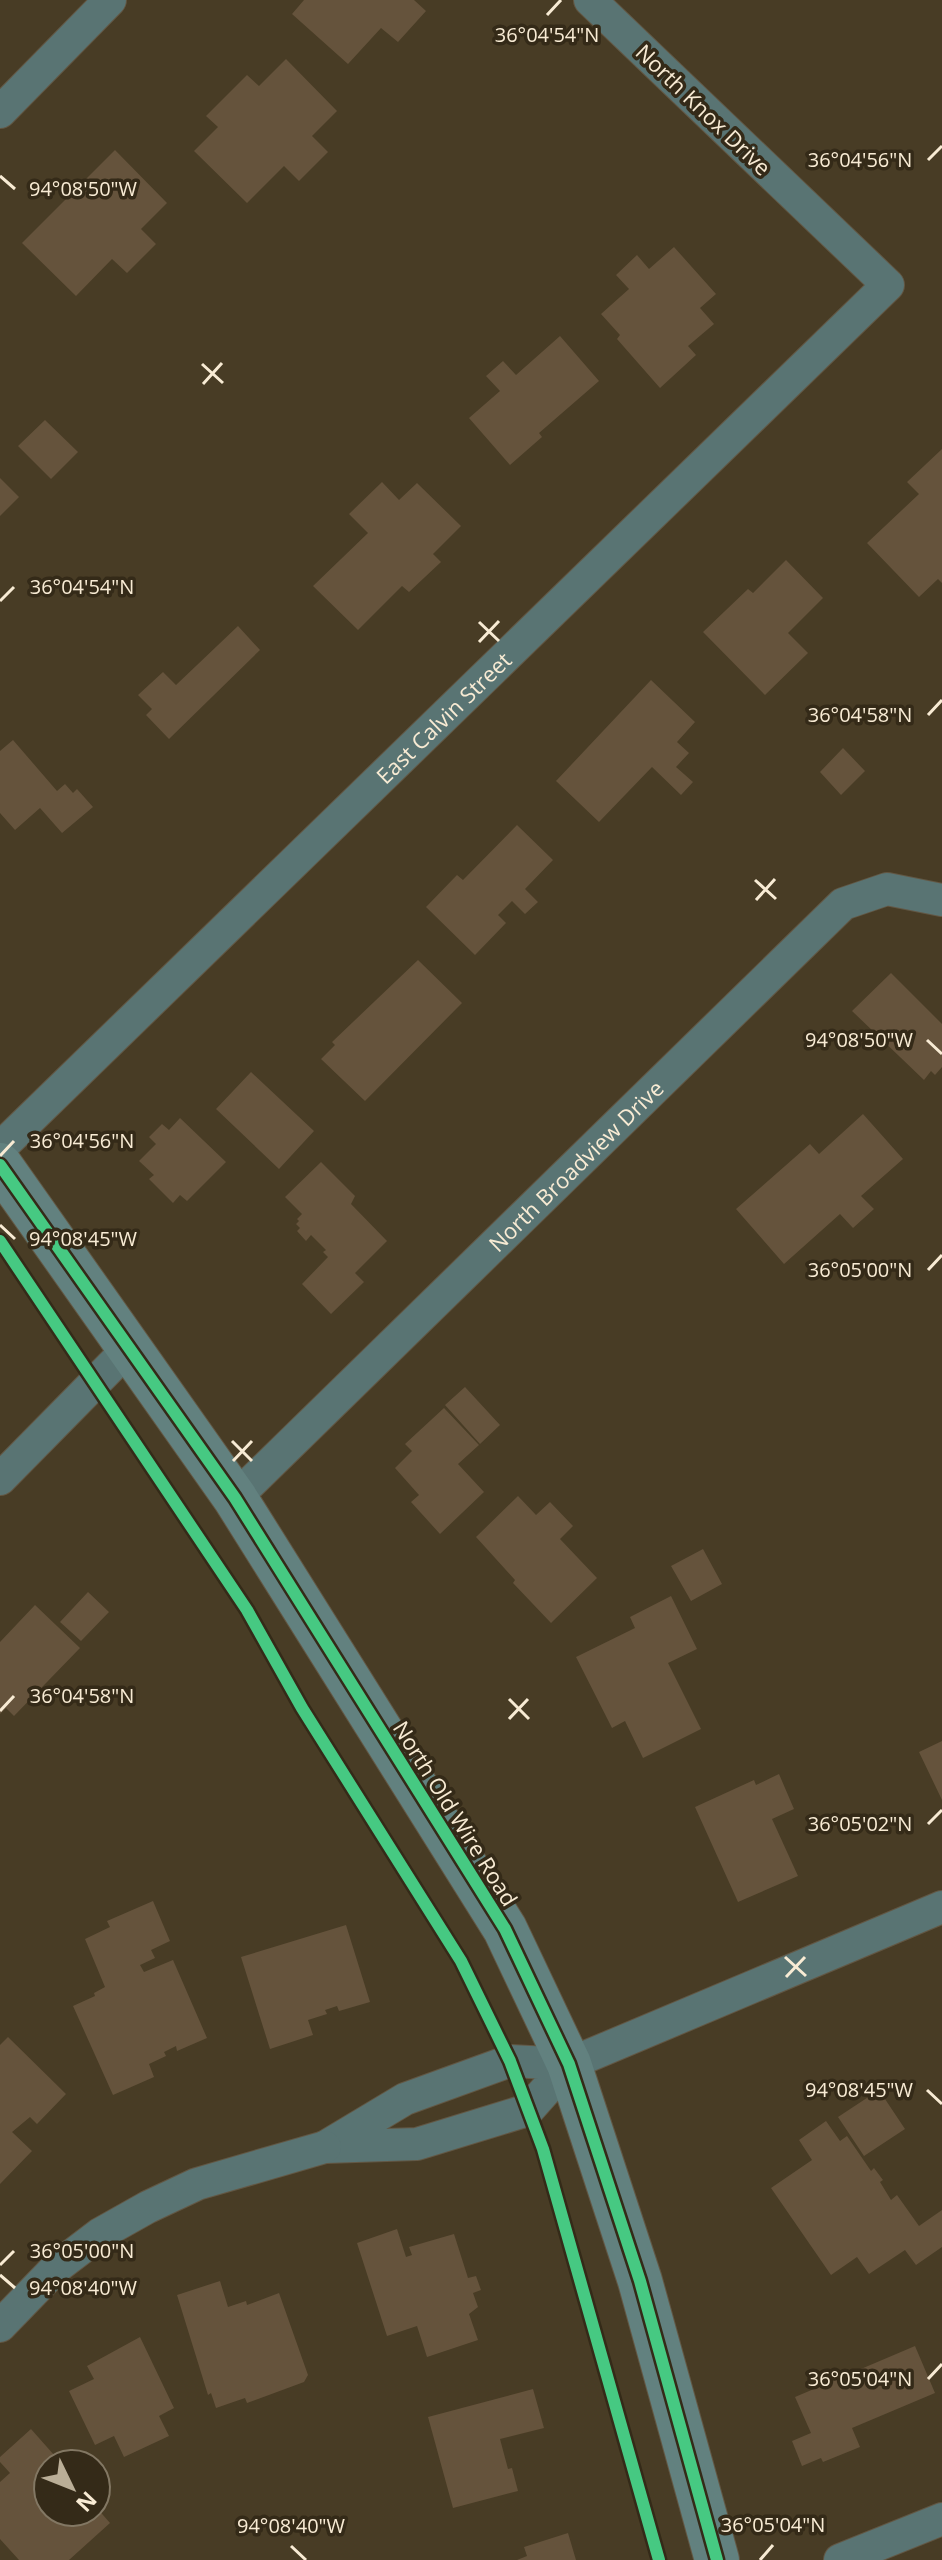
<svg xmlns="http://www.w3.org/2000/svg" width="942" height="2560" font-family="'Open Sans',sans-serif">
  <rect width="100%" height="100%" fill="#483c25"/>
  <!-- building -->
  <path fill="#65533c" d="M304,0h110l12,11 -28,31 -17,-14 -33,36 -56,-50z
    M286,59l51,52 -25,25 16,16 -29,29 -15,-15 -37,37 -53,-52 24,-24 -12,-11 41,-41 12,11z
    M115,150l52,53 -26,26 15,15 -29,29 -15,-14 -36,37 -54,-53z
    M674,247l42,47 -16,14 14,16 -26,22 8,9 -36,33 -43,-49 3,-4 -19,-21 28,-25 -13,-14 21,-20 12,14z
    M560,336l39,45 -60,52 3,4 -32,28 -41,-47 31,-27 -14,-15 17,-15 13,14z
    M45,420l33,32 -27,27 -33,-33z
    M942,449v134l-4,-4 -19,18 -52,-54 52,-49 -12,-12z
    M0,478l19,19 -19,19z
    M382,482l17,18 18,-17 44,43 -28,28 8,8 -32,30 -7,-6 -44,44 -45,-44 55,-53 -19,-19z
    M786,560l37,38 -35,35 20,20 -43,42 -62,-63 45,-43 5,4z
    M238,626l22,24 -91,89 -23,-24 6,-6 -14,-14 25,-23 13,13z
    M651,680l44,42 -18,20 12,11 -13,14 17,15 -12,13 -29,-28 -53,55 -43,-41z
    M13,740l44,51 8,-7 8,9 4,-4 16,18 -31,26 -22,-25 -25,22 -15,-17v-62z
    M843,748l22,23 -24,24 -21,-23z
    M517,825l36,35 -28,29 13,13 -13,12 -13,-13 -14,14 8,8 -31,32 -49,-48 31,-32 6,5z
    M418,960l44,43 -97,98 -44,-42 14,-14 -3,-3z
    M891,973l51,51v43l-7,8 -4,-4 -7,9 -72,-69z
    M251,1072l63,59 -35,38 -63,-60z
    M863,1114l40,45 -42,37 13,13 -21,19 -13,-14 -56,50 -48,-55 74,-65 9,10z
    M180,1118l46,44 -39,39 -7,-6 -7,8 -24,-24 5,-4 -15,-14 17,-17 -7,-7 13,-13 7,6z
    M321,1162l34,34 -4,8 36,37 -32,32 9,9 -33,32 -29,-30 26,-27 -5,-5 3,-2 -15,-15 -5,6 -9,-10 3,-3 -4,-4 3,-3 -2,-2 5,-5 -17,-17z
    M465,1387l35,38 -20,19 -35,-39z
    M444,1408l35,37 -21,19 26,28 -44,42 -29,-32 8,-7 -24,-27 17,-17 -7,-7z
    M518,1496l18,19 14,-13 23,24 -13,13 37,39 -46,45 -38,-40 2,-3 -39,-43z
    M703,1549l19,35 -31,17 -20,-35z
    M88,1592l21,20 -28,29 -21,-19z
    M671,1596l26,53 -29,14 33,66 -58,29 -18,-37 -13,7 -36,-71 59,-29 -5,-11z
    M35,1605l45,43 -66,68 -8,-8 -6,6v-72z
    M942,1741v59l-23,-48z
    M779,1774l15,35 -22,10 26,57 -60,26 -43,-95 59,-27 2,5z
    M153,1901l17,40 -19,9 4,8 -15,7 4,7 29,-12 34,78 -30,13 -1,-5 -12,6 2,4 -17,8 5,13 -41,18 -40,-89 22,-10 -1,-3 11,-6 -20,-48 25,-12 -3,-6z
    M346,1925l24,77 -31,9 -2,-5 -12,4 2,4 -19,6 5,15 -43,14 -29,-92z
    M8,2037l58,57 -29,30 -7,-7 -18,15 20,19 -32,33v-139z
    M879,2090l26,39 -41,27 -26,-39z
    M826,2121l14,20 7,-5 24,35 3,-3 9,12 -3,2 11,18 6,-5 22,31 23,-16v37l-26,18 -11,-15 -36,24 -12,-17 -26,18 -60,-87 41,-28 -13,-20z
    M397,2229l9,28 6,-2 -3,-8 45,-13 14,44 8,-2 5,14 -8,3 5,14 -9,7 9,26 -51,17 -10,-31 -30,10 -30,-93z
    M220,2281l8,26 18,-6 1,4 32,-12 29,82 -4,7 -57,21 -2,-5 -29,10 -5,-15 -3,2 -31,-100z
    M140,2337l34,71 -15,8 10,20 -45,21 -10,-21 -19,9 -26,-54 25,-12 -7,-13z
    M915,2346l20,47 -83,35 8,19 -37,15 -2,-4 -19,8 -10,-25 19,-8 -16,-36z
    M533,2389l11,39 -44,11 8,30 4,-1 6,23 -65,17 -25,-91z
    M31,2429l31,35h-14v48h48v-5l14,16 -41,37h-50l-19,-21v-57l10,-9 -10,-11v-5z
    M568,2533l8,27h-59l10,-4 -3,-9z"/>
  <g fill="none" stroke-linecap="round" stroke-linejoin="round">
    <!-- street casing -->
    <g stroke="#625744" stroke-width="34">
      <g id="street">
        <path d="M0,112l110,-112"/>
        <path id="s1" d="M0,1148l888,-863 -298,-285"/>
        <path d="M0,1479l129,-131"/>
        <path id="s2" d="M235,1498l608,-594 44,-15 55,11"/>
        <path d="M569,2064l-59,-3 -105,38 -80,48 92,-3 111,-34 41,-46 373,-157"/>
        <path d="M0,2326l58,-60 42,-32 48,-27 49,-23 128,-37"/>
        <path d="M840,2560l102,-41"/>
      </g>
    </g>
    <!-- secondary casing -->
    <g stroke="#625744" stroke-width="46">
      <path id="secondary" d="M0,1165l235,333 270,431 64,135 71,217 77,279"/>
    </g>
    <!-- street -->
    <use href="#street" stroke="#597473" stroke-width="32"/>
    <!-- secondary -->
    <use href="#secondary" stroke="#62817f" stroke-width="44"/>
    <!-- cycleway casing -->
    <g stroke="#342a18" stroke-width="17">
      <path id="cycleway" d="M0,1165l235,333 270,431 64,135 71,217 77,279
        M0,1241l247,369 55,98 159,253 49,100 33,88 116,411"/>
    </g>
    <!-- cycleway -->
    <use href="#cycleway" stroke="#46c982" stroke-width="12"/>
  </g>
  <!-- ticks -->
  <path fill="none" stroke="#f8ebd4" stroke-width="3" d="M547,15l14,-15M928,160l14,-14M0,176l15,13M202,364l21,19M203,384l19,-21M0,601l14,-14M479,622l20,19M479,642l20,-21M928,715l14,-15M755,880l21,19M756,900l19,-21M927,1040l15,14M0,1156l14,-15M0,1225l15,14M928,1270l14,-15M232,1441l20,20M233,1461l19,-20M509,1699l20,20M0,1711l14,-15M509,1719l19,-20M928,1824l14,-14M785,1957l21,19M786,1977l19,-20M927,2090l15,14M0,2265l14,-14M0,2275l15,13M928,2379l14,-15M291,2546l15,14M760,2560l13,-15"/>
  <g text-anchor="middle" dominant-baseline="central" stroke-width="7" stroke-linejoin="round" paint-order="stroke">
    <!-- street labels -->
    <g font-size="22" fill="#f8ebd4" stroke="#342a18">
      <text transform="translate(704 109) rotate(44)">North Knox Drive</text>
      <text stroke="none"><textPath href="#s1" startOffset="618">East Calvin Street</textPath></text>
      <text stroke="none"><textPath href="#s2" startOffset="476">North Broadview Drive</textPath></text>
      <text transform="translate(456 1813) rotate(58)">North Old Wire Road</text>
    </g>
  </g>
  <g font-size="20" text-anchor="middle" fill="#f8ebd4" stroke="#342a18" stroke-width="7" stroke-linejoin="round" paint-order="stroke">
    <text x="547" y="42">36°04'54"N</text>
    <text x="860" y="167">36°04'56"N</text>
    <text x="83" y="196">94°08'50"W</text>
    <text x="82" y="594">36°04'54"N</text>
    <text x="860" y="722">36°04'58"N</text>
    <text x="859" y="1047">94°08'50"W</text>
    <text x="82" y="1148">36°04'56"N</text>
    <text x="83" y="1246">94°08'45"W</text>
    <text x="860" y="1277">36°05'00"N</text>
    <text x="82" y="1703">36°04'58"N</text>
    <text x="860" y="1831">36°05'02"N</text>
    <text x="859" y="2097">94°08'45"W</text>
    <text x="82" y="2258">36°05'00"N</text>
    <text x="83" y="2295">94°08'40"W</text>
    <text x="860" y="2386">36°05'04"N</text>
    <text x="773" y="2532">36°05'04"N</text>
    <text x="291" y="2533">94°08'40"W</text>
  </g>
  <!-- north arrow -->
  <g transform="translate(72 2488) rotate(133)"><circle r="38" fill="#342a18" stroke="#827763" stroke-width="2"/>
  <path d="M0-6L14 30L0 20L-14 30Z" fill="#baae97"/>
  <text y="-12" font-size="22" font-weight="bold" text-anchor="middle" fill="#f8ebd4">N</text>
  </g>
</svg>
